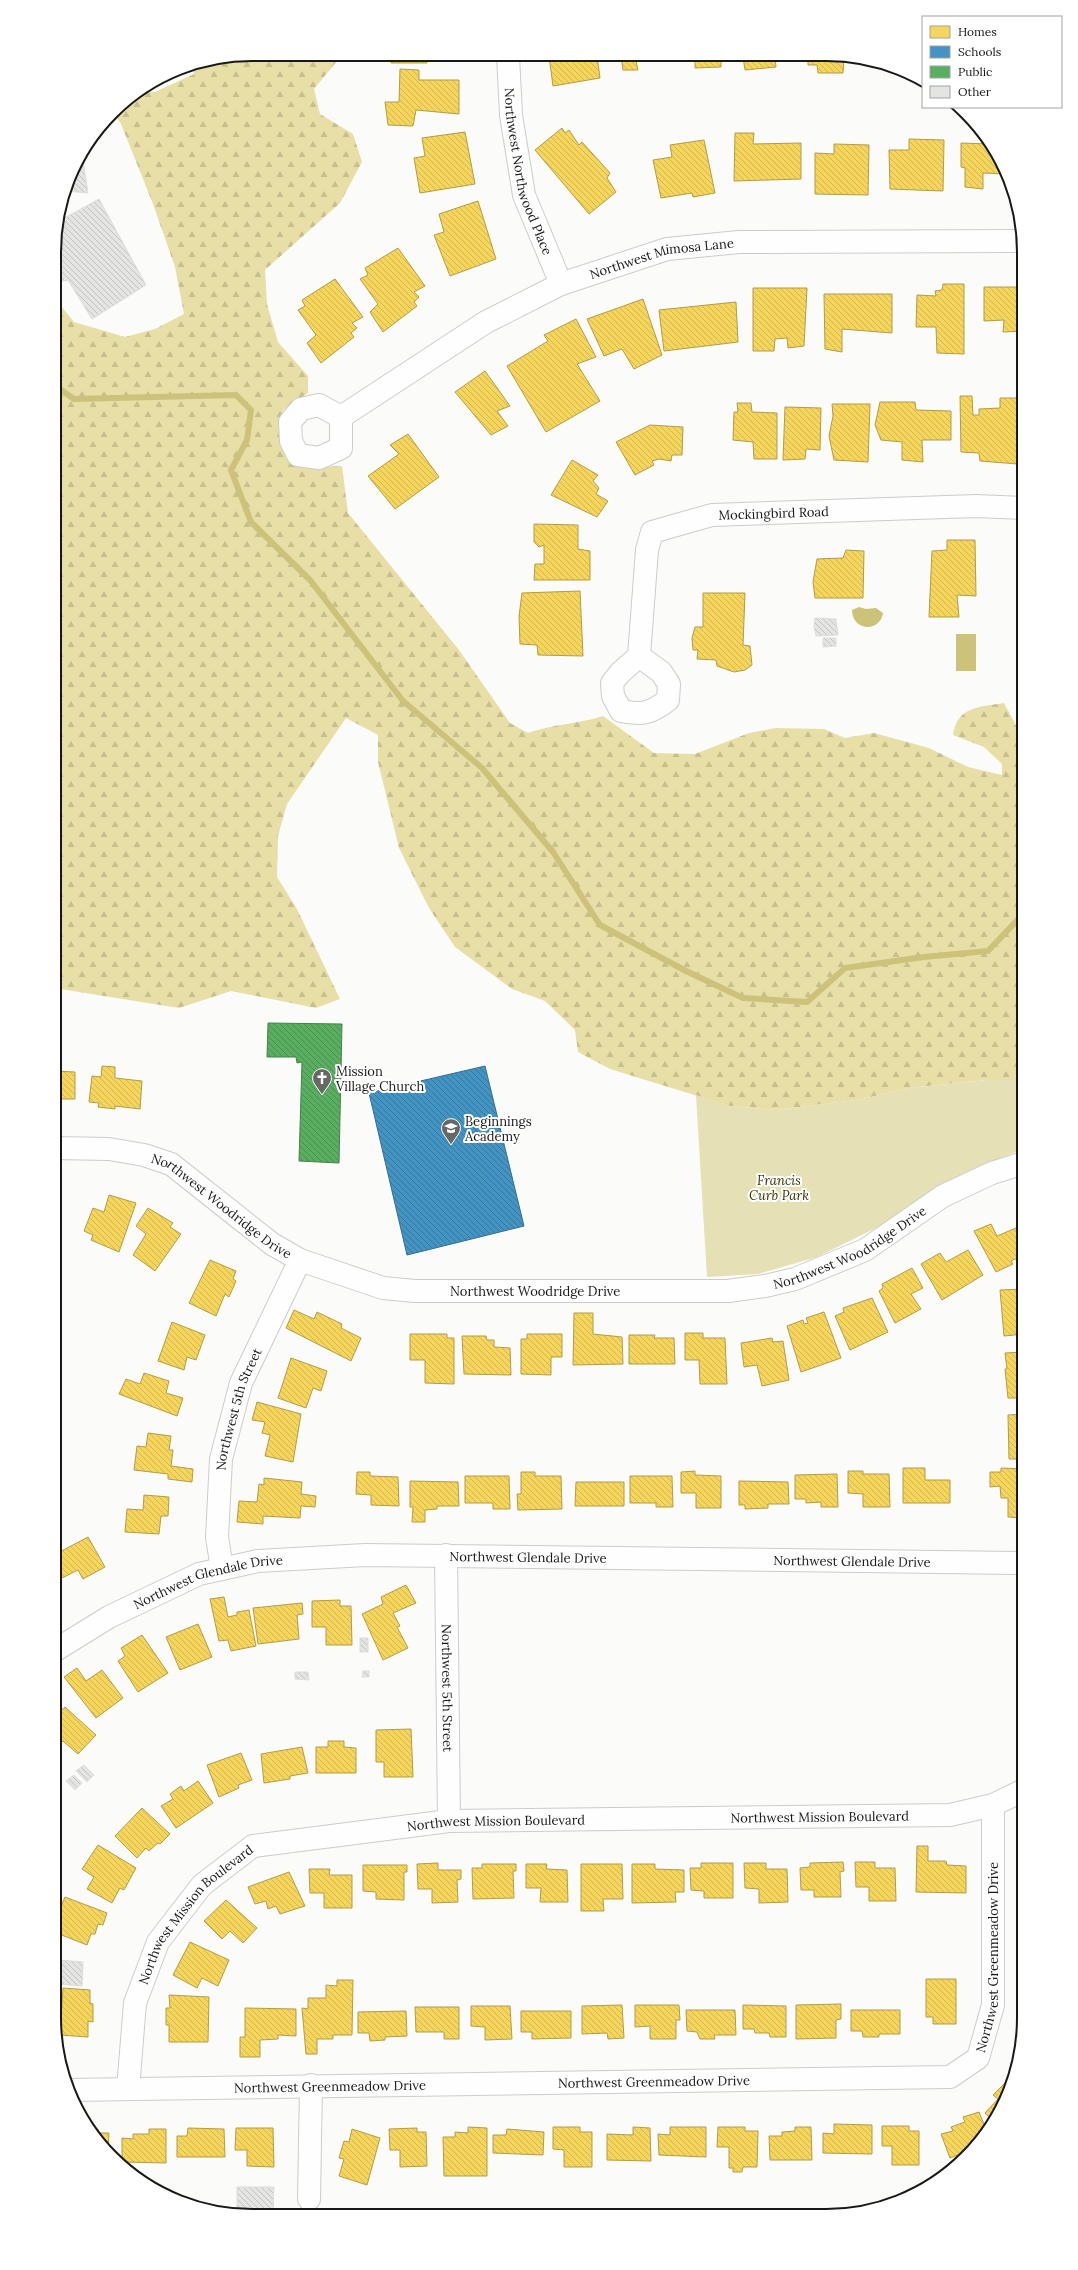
<svg xmlns="http://www.w3.org/2000/svg" width="1078" height="2270" font-family="Lora,serif">
  <defs>
    <pattern id="forest-firs" width="22" height="20" patternUnits="userSpaceOnUse"><rect width="22" height="20" fill="#e8dfa6"/><path d="M5 1l3.5 6h-7zM16 11l3.5 6h-7z" fill="#c6bf8e"/></pattern>
    <pattern id="homes-back-hatch" width="6" height="6" patternUnits="userSpaceOnUse"><rect width="6" height="6" fill="#f6d55c"/><path d="M-1 5l2 2M0 0l6 6M5-1l2 2" fill="none" stroke="#d2b64f"/></pattern>
    <pattern id="schools-back-hatch" width="6" height="6" patternUnits="userSpaceOnUse"><rect width="6" height="6" fill="#4393c3"/><path d="M-1 5l2 2M0 0l6 6M5-1l2 2" fill="none" stroke="#37779d"/></pattern>
    <pattern id="public-back-hatch" width="6" height="6" patternUnits="userSpaceOnUse"><rect width="6" height="6" fill="#5aae61"/><path d="M-1 5l2 2M0 0l6 6M5-1l2 2" fill="none" stroke="#498d4f"/></pattern>
    <pattern id="building-back-hatch" width="6" height="6" patternUnits="userSpaceOnUse"><rect width="6" height="6" fill="#e4e4e2"/><path d="M-1 5l2 2M0 0l6 6M5-1l2 2" fill="none" stroke="#c3c3c1"/></pattern>
  </defs>
  <rect width="100%" height="100%" fill="#fbfbf9"/>
  <!-- forest -->
  <path fill="url(#forest-firs)" d="M252,54l90,1 -28,34 6,25 33,20 9,28 -22,41 -75,67 2,34 11,38 30,34v17l-25,17 -4,30 11,21 30,6 22,-1 6,47 111,137 51,73 18,10c25,-9 50,-9 75,-17l51,37 41,1 54,-21 27,-5 48,1 21,9 29,-5 55,15 39,19 34,8v-11l-18,-17 -31,-12c4,-29 27,-28 51,-32l20,37v340h-38l-78,8 -45,11 -87,11 -46,-4 -120,-37 -32,-17 -3,-22 -30,-29 -33,-12 -57,-42 -26,-39 -30,-60 -21,-86v-27l-32,-17 -59,86 -9,32 -1,41 20,32 43,90 -24,9 -85,-17 -52,17 -125,-20v-691l20,25 51,15 30,-8 29,-15 -9,-47 -22,-63 -32,-80 -7,-11 7,-10 21,-12 13,1 39,-18 -2,-8z"/>
  <!-- park -->
  <path fill="#e6e0b5" d="M987,1080h37v69l-49,19 -35,17 -60,41 -63,31 -59,17 -51,3 -11,-182 34,11 46,4 87,-11 45,-11z"/>
  <!-- water -->
  <path fill="#cdc279" d="M859,607l7,2 10,-1 7,5c-3,20 -31,18 -31,-3z
    M956,634h20v37h-20z"/>
  <!-- homes -->
  <path fill="url(#homes-back-hatch)" stroke="#b39c47" d="M392,55h34l1,8h-36z
    M549,56h48l3,22 -47,8z
    M621,56l42,1 -27,4 2,9h-15z
    M695,57h26v10l-26,1z
    M743,57h32l1,10 -31,3z
    M808,57l36,1 -1,15h-25l-1,-8h-9z
    M400,69l19,1v10h40v34l-43,-4 -3,16 -25,-1 -3,-23h14z
    M562,128l3,5 4,-3 10,15 3,-3 28,31 -3,5 9,14 -27,22 -54,-64z
    M465,132l10,52 -55,9 -6,-35 11,-2 -3,-18z
    M735,133h19l-1,11 48,-1v36l-67,2z
    M909,139l35,1 -1,51 -53,-2 -1,-39h20z
    M704,140l11,53 -22,4 -1,-4 -31,5 -8,-38 19,-3 -2,-12z
    M961,143l29,1 7,9 9,21 -23,-1v16l-18,-2v-19l-4,-1z
    M834,144l35,1 -1,50 -53,-1v-41l19,1z
    M478,201l18,58 -46,17 -16,-41 10,-3 -5,-18z
    M398,248l27,38 -11,6 5,5 -5,5 3,4 -34,26 -13,-20 8,-8 -18,-25 8,-4 -3,-7z
    M335,279l28,38 -11,6 5,5 -6,5 3,4 -33,26 -14,-20 9,-8 -18,-25 7,-4 -3,-6z
    M943,284h21v70l-27,-1 -1,-26h-20l1,-32 19,1 -1,-5 7,-1z
    M984,287h40v44l-21,1 1,-12 -20,1z
    M753,288h54l-3,58 -16,2 -1,-10 -12,1 -1,12h-21z
    M824,294h68v39l-50,-4v23l-17,-3z
    M643,299l19,56 -28,14 -12,-20 -18,7 -17,-37z
    M736,302l2,40 -74,9 -5,-41z
    M576,319l20,38 -19,7 23,37 -54,31 -39,-66 41,-25 -4,-6z
    M485,371l25,35 -13,5 11,15 -17,9 -36,-43z
    M960,396h12l1,19h6v-6l21,-1v-10h19l-1,66 -38,-3 -1,-8 -18,-1z
    M880,402h35l1,8 35,1v29h-29l1,22 -21,-2v-18l-21,-2 -6,-15z
    M737,403h14l1,9 25,1v46h-23l-1,-17 -20,-2 1,-28h4z
    M832,404h38l-2,58 -34,-2 -5,-24 4,-20z
    M785,407l36,1 -1,42 -14,-1 -1,10 -22,1z
    M650,425l33,2 -1,28h-10l-1,6 -12,-2 -7,2 2,4 -19,10 -19,-33z
    M408,434l31,43 -44,32 -27,-33 31,-22 -9,-9z
    M572,460l26,15 -5,6 6,7 -3,6 12,7 -11,16 -46,-22z
    M534,524l44,1v24l12,2v29h-56l1,-16h9v-19l-5,2 -5,-5z
    M947,540h28l1,56 -19,-1 2,22h-30l3,-66 15,-1z
    M846,550l18,1 -1,47h-48l-2,-16 4,-23 26,-1z
    M580,591l3,65 -45,-1 -1,-10 -17,-1 -1,-28 3,-23z
    M703,593h42l-2,52 7,1 2,19 -7,5 -11,2 -17,-6 -1,-6 -19,-1 1,-9h-5l-1,-12 3,-11h8z
    M102,1066l13,1v11l27,3 -2,28 -25,-3v3l-17,-2 1,-4 -10,-1 3,-26 9,1z
    M54,1071l21,1v27h-21z
    M109,1195l27,8 -17,49 -28,-12 2,-5 -9,-4 9,-23 11,4z
    M148,1208l25,15 -3,4 11,7 -26,37 -22,-16 13,-21 -10,-8z
    M991,1224l6,12 19,-8 8,17v10l-13,6 2,3 -17,8 -22,-41z
    M968,1250l15,25 -41,25 -21,-36 19,-11 6,9z
    M210,1260l26,11 -3,8 3,2 -7,16 -4,-3 -9,22 -27,-13z
    M912,1268l11,20 -12,6 10,15 -26,14 -16,-32 4,-3 -1,-4z
    M1024,1289v45l-20,2 -4,-46z
    M872,1298l16,34 -38,18 -15,-34 9,-4 -1,-4z
    M294,1310l20,9 3,-7 25,12 -1,4 20,10 -10,23 -65,-33z
    M824,1312l17,46 -40,14 -14,-46 16,-6 1,4 4,-1 -2,-5z
    M574,1313h19v21l29,3 1,27 -50,1z
    M172,1322l33,13 -9,25 -9,-3 -3,13 -26,-9z
    M685,1333h18v5h22l2,46h-27l-1,-24h-14z
    M410,1334h37v4h7v46l-29,-1v-23h-15z
    M527,1334h35v23h-11v18l-30,-1v-35h6z
    M629,1335h26l-1,3h20l1,26h-46z
    M462,1336h24l1,4h7v7l16,1 1,27 -47,-1z
    M772,1338l1,4 10,-1 6,39 -27,6 -5,-21 -13,2 -3,-24z
    M1024,1352v46h-16l-3,-29h2l-2,-16z
    M291,1358l36,13 -6,20 -8,-3 -7,20 -28,-10z
    M144,1373l25,8 -3,12 17,5 -6,18 -58,-22 7,-15 14,5z
    M257,1402l44,12 -8,48 -28,-6 5,-21 -8,-2 3,-11 -13,-2z
    M1024,1414v45h-15l-1,-44z
    M148,1433l23,3 -2,14h4l-2,16 22,3 -1,13 -24,-3v-5l-34,-4 3,-24 9,1z
    M903,1468h22v12h25v23h-47z
    M1001,1468l23,1v49l-16,-1v-19h-7l-1,-12 -10,1v-15h11z
    M695,1471v4l26,1v32h-25v-15h-15v-21z
    M848,1471h15v3h26l1,33h-27v-13l-15,-1z
    M357,1472h13v4l28,1 1,29 -28,-1v-10l-15,-1z
    M521,1472h14v4h26l1,33 -44,1 -1,-16h4z
    M837,1474l1,33h-17v-5l-15,1v-4h-11v-24z
    M465,1476h44l1,33h-17v-6h-28z
    M630,1476h42l1,31h-17v-4h-26z
    M264,1478l38,4 -1,12 15,2 -1,11 -14,-1 -1,12 -37,-2v8l-26,-2 2,-21 18,1 2,-18 5,1z
    M410,1481l48,1 1,24h-22v3l-12,1v12h-13l1,-15h-3z
    M739,1481l49,1 1,22h-21v4l-23,1v-4h-6z
    M576,1482h48v24h-49z
    M144,1495l25,2 -1,19h-7l-2,18 -34,-2 2,-23 16,1z
    M88,1537l17,30 -22,12 -5,-9 -16,8 -8,-16v-7z
    M406,1585l10,18 -23,10 7,13 -3,1 11,21 -25,12 -21,-46 21,-10 -2,-7z
    M224,1597l4,20 9,-2v-3l12,-2 7,36 -25,5 -3,-11 -9,1 -9,-42z
    M340,1600v6h11l1,39h-26v-18h-14v-26z
    M302,1603l1,11 -6,1 2,24 -41,5 -5,-36z
    M198,1624l14,33 -32,13 -14,-33z
    M142,1635l26,38 -30,19 -20,-31 7,-5 -4,-8z
    M77,1668l9,13 16,-11 21,28 -27,20 -32,-41z
    M65,1707l31,28 -18,19 -15,-13 -9,8v-32z
    M411,1729l2,48h-29v-15h-8v-32z
    M328,1741h16v6l12,1v25h-40v-26h12z
    M302,1747l6,26 -18,3v3l-26,4 -3,-29z
    M241,1753l11,27 -14,5 1,3 -20,9 -12,-32z
    M198,1781l15,22 -37,25 -15,-22 12,-7 -3,-5 11,-8 3,5z
    M142,1808l28,26 -10,10 -2,-1 -9,8 -3,-3 -9,10 -22,-22z
    M98,1845l38,23 -12,22 -4,-2 -8,15 -25,-14 7,-12 -12,-8z
    M917,1846h11v15h18l1,4 19,1v27l-50,-1z
    M843,1862l1,9 -4,1 1,25h-27v-7h-13l-1,-22 10,-1v-4z
    M855,1862h20v6h20l1,33h-27v-14h-13z
    M438,1863v7h23v9l-4,1 1,22 -26,1v-14h-14l-1,-25z
    M701,1863h32v35h-29v-7l-13,-1 -1,-22h11z
    M744,1863h22v6h21l1,33 -29,1v-14l-14,-1z
    M482,1864h34v7h-3l1,27 -41,1 -1,-31h10z
    M526,1864h21l-1,5 21,1 1,32h-28l1,-14h-15z
    M581,1864h41l1,35h-20l1,12h-23z
    M632,1864h23v5l29,1v22h-9l1,10 -44,1z
    M363,1865h44v7h-3v28l-28,-1v-7l-13,-1z
    M309,1869h21l-1,6h23v33h-28v-15h-14z
    M289,1872l16,34 -25,8 -4,-8 -8,3 -2,-8 -11,3 -7,-17z
    M65,1897l42,16 -4,12 -5,-1 -3,10h-4l-4,11 -33,-13v-9z
    M226,1900l31,28 -14,15 -13,-12 -8,8 -18,-18z
    M190,1942l39,18 -11,26 -16,-8 -5,10 -24,-13z
    M926,1979h30v45h-23v-7h-7z
    M337,1980h16l-1,55h-19v4h-16v15h-11l-4,-46 6,1v-11h18v-13l11,1z
    M63,1988l27,2v13l3,1v18l-5,-1v16l-28,-2z
    M169,1995l40,2 -1,45h-39v-17h-3v-17h4z
    M841,2004v15l-5,1v18l-40,1v-34z
    M622,2005l2,33 -16,1 -1,-6 -25,1v-28z
    M635,2005h44l1,15h-4v19h-26v-13l-15,1z
    M743,2005l43,1v31h-16l-1,-4h-14l-1,-4h-11z
    M471,2006h39l2,33 -27,1v-13l-14,-1z
    M415,2007h44v32h-15v-7h-28z
    M245,2008l51,1v27l-18,-1v4l-18,1v17h-20v-20h5z
    M686,2010h49l1,25h-22l1,4h-15l-3,-7 -10,-1z
    M851,2010h49v24h-21v3h-16l-1,-6h-11z
    M406,2011l1,25 -22,1v3l-15,1 -1,-8h-11v-21z
    M521,2011h50v27l-39,1v-7h-11z
    M1013,2075l-4,18 -16,28 -8,-8 13,-14 -5,-4z
    M979,2112l8,20 -4,7 -12,11 -21,8 -9,-24 12,-3 -2,-4 14,-5 -2,-5z
    M834,2124l38,1v29l-49,-1v-20l11,1z
    M882,2126h27v5h10v34h-27v-19h-10z
    M468,2127l19,1v48h-43l-1,-39h12v-5l13,1z
    M553,2127h27v5h12v35h-28v-17l-11,-1z
    M633,2127l17,1 1,33 -44,-1v-26l26,1z
    M670,2127h36v30l-47,-2 -1,-21 12,1z
    M718,2127h27v4h13l-1,36h-14l-1,5h-9v-4h-4v-21h-12z
    M795,2127h16l1,33h-42l-1,-24h13v-4l13,-1z
    M188,2128l36,1 1,28h-48v-21h10z
    M236,2128h37l1,39 -27,-1v-16h-12z
    M417,2128v4h9l1,34 -27,1v-17h-10l-1,-21z
    M91,2129h7v4h11l-1,18z
    M149,2129h17v34l-44,-1v-24l11,1v-5h16z
    M352,2129l28,9 -13,47 -28,-9 5,-17 -5,-1 5,-17 5,1z
    M507,2129l37,3 -1,23 -50,-2v-18h13z"/>
  <!-- schools -->
  <path fill="url(#schools-back-hatch)" stroke="#366e8f" d="M485,1066l39,160 -117,29 -38,-162z"/>
  <!-- public -->
  <path fill="url(#public-back-hatch)" stroke="#46814a" d="M268,1023l74,1 -3,139 -40,-2 3,-99 -5,1 -1,-6h-29z"/>
  <g fill="none" stroke-linecap="round" stroke-linejoin="round">
    <!-- stream -->
    <path stroke="#cdc279" stroke-width="6" d="M54,385l20,14 162,-4 15,15 -4,30 -16,30 20,52 59,58 93,121 79,67 71,84 47,73 86,46 57,27 64,4 38,-34 79,-11 64,-6 36,-38"/>
  </g>
  <!-- building -->
  <path fill="url(#building-back-hatch)" stroke="#dddddb" d="M82,155l6,38 -21,-2 8,-27z
    M99,199l47,86 -54,34 -24,-39 -9,2 -5,-9v-34l5,-18z
    M815,618l21,1 2,16 -22,1 -2,-9z
    M823,638h13v8l-13,1z
    M360,1638h8v14h-8z
    M363,1671h6v6h-7z
    M295,1672h13l1,8 -14,-1z
    M84,1765l10,10 -7,7 -11,-11z
    M74,1775l8,8 -7,7 -9,-9z
    M59,1960l24,2 -1,24 -25,-2z
    M237,2187h37l-1,22h-36z"/>
  <g fill="none" stroke-linecap="round" stroke-linejoin="round">
    <!-- minor casing -->
    <g stroke="#ccccca" stroke-width="24">
      <g id="minor">
        <path id="s1" d="M508,56l3,59 13,80 37,89"/>
        <path d="M319,405l22,12v31l-22,10 -21,-3 -7,-14 -1,-19 11,-13z"/>
        <path id="s2" d="M341,417l145,-95 75,-38 106,-35 72,-7 284,-1"/>
        <path id="s3" d="M639,656l8,-106 5,-18 60,-17 264,-9 48,2"/>
        <path d="M639,656l22,16 8,12 -1,16c-18,14 -26,15 -47,11l-8,-15 -1,-13 8,-10z"/>
        <path id="s4" d="M54,1148l55,1 35,6 27,9 101,80 28,16 83,28 32,3h313l37,-5 30,-7 70,-29 78,-54 49,-23 32,-10"/>
        <path id="s5" d="M446,1555l3,266"/>
        <path id="s6" d="M222,1569l-5,-32 4,-78 20,-76 59,-123"/>
        <path id="s7" d="M54,1651l55,-34 90,-43 59,-13 107,-6 659,8"/>
        <path id="s8" d="M128,2089l7,-86 23,-61 44,-57 51,-39 196,-25 501,-6 43,-10 31,-15"/>
        <path id="s9" d="M69,2090l881,-13 28,-19 15,-53v-200"/>
        <path d="M309,2199l2,-114"/>
      </g>
    </g>
    <!-- minor -->
    <use href="#minor" stroke="#fefefe" stroke-width="22"/>
  </g>
  <!-- icons -->
  <defs>
    <g id="church-pin" transform="scale(1)"><path d="M0 17L-7.5 6A9.5 9.5 0 1 1 7.5 6Z" fill="#676765" stroke="#fff"/><path d="M-1.2-6h2.4v3.5h3.3v2.4h-3.3V6h-2.4V-.1h-3.3v-2.4h3.3Z" fill="#fff"/></g>
    <g id="school-pin" transform="scale(1)"><path d="M0 17L-7.5 6A9.5 9.5 0 1 1 7.5 6Z" fill="#676765" stroke="#fff"/><path d="M0-5L7-2L0 1L-7-2ZM-4 1L0 2.5L4 1V4Q0 6-4 4Z" fill="#fff"/></g>
  </defs>
  <g fill-rule="evenodd">
    <use href="#church-pin" x="322" y="1078"/>
    <use href="#school-pin" x="451" y="1128"/>
  </g>
  <g text-anchor="middle" dominant-baseline="central" stroke-width="4" stroke-linejoin="round" paint-order="stroke">
    <!-- street labels -->
    <g font-size="13" fill="#181816" stroke="#fff">
      <text stroke="none"><textPath href="#s1" startOffset="118">Northwest Northwood Place</textPath></text>
      <text stroke="none"><textPath href="#s2" startOffset="362">Northwest Mimosa Lane</textPath></text>
      <text stroke="none"><textPath href="#s3" startOffset="249">Mockingbird Road</textPath></text>
      <text stroke="none"><textPath href="#s4" startOffset="184">Northwest Woodridge Drive</textPath></text>
      <text stroke="none"><textPath href="#s4" startOffset="844">Northwest Woodridge Drive</textPath></text>
      <text stroke="none"><textPath href="#s4" startOffset="520">Northwest Woodridge Drive</textPath></text>
      <text stroke="none"><textPath href="#s6" startOffset="163">Northwest 5th Street</textPath></text>
      <text stroke="none"><textPath href="#s7" startOffset="495">Northwest Glendale Drive</textPath></text>
      <text stroke="none"><textPath href="#s7" startOffset="819">Northwest Glendale Drive</textPath></text>
      <text stroke="none"><textPath href="#s7" startOffset="171">Northwest Glendale Drive</textPath></text>
      <text stroke="none"><textPath href="#s5" startOffset="133">Northwest 5th Street</textPath></text>
      <text stroke="none"><textPath href="#s8" startOffset="856">Northwest Mission Boulevard</textPath></text>
      <text stroke="none"><textPath href="#s8" startOffset="532">Northwest Mission Boulevard</textPath></text>
      <text stroke="none"><textPath href="#s8" startOffset="196">Northwest Mission Boulevard</textPath></text>
      <text stroke="none"><textPath href="#s9" startOffset="1017">Northwest Greenmeadow Drive</textPath></text>
      <text stroke="none"><textPath href="#s9" startOffset="585">Northwest Greenmeadow Drive</textPath></text>
      <text stroke="none"><textPath href="#s9" startOffset="261">Northwest Greenmeadow Drive</textPath></text>
    </g>
    <!-- poi labels -->
    <g font-size="13" fill="#181816" stroke="#fff" text-anchor="start">
      <text x="336" y="1071">Mission<tspan x="336" dy="15">Village Church</tspan></text>
      <text x="465" y="1121">Beginnings<tspan x="465" dy="15">Academy</tspan></text>
    </g>
    <!-- park labels -->
    <g font-size="13" font-style="italic" fill="#393205" stroke="#fff">
      <text x="779" y="1180">Francis<tspan x="779" dy="15">Curb Park</tspan></text>
    </g>
  </g>
  <!-- crop -->
  <path d="M0 0H1078V2270H0ZM252 61H826A191 191 0 0 1 1017 252V2018A191 191 0 0 1 826 2209H252A191 191 0 0 1 61 2018V252A191 191 0 0 1 252 61Z" fill="#fff" fill-rule="evenodd"/>
  <path fill="none" stroke="#181816" stroke-width="2" d="M252 61H826A191 191 0 0 1 1017 252V2018A191 191 0 0 1 826 2209H252A191 191 0 0 1 61 2018V252A191 191 0 0 1 252 61Z"/>
  <!-- legend -->
  <rect x="922" y="16" width="140" height="92" fill="#ffffff" stroke="#a3a3a2"/>
  <rect x="930" y="26" width="20" height="12" fill="#f6d55c" stroke="#a3a3a2"/>
  <text x="958" y="36" font-size="12" fill="#181816">Homes</text>
  <rect x="930" y="46" width="20" height="12" fill="#4393c3" stroke="#a3a3a2"/>
  <text x="958" y="56" font-size="12" fill="#181816">Schools</text>
  <rect x="930" y="66" width="20" height="12" fill="#5aae61" stroke="#a3a3a2"/>
  <text x="958" y="76" font-size="12" fill="#181816">Public</text>
  <rect x="930" y="86" width="20" height="12" fill="#e4e4e2" stroke="#a3a3a2"/>
  <text x="958" y="96" font-size="12" fill="#181816">Other</text>
</svg>
